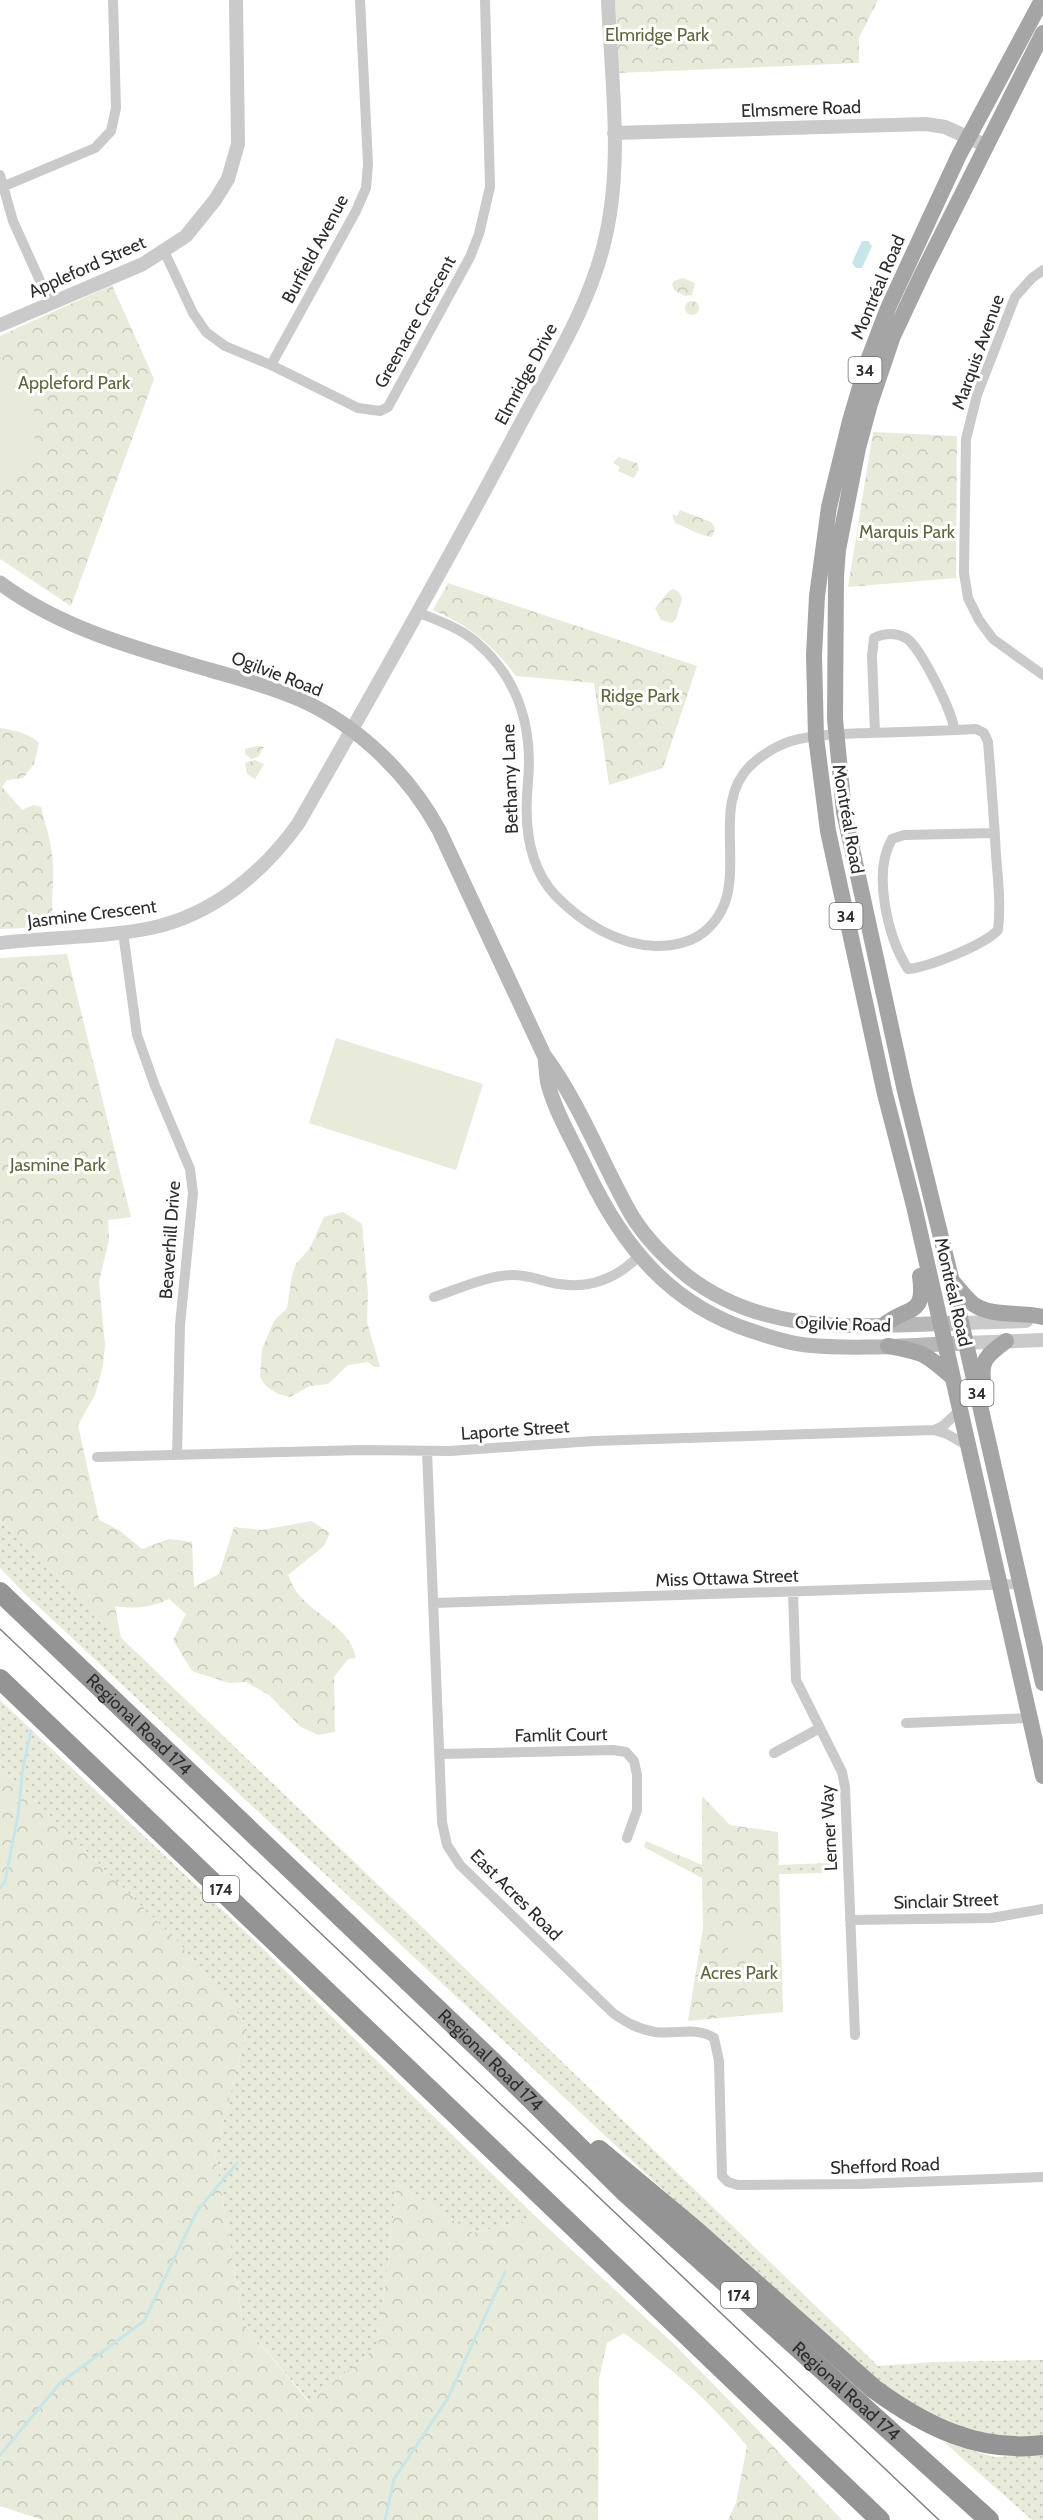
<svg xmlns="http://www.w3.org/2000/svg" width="1043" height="2520" font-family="Cabin,sans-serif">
  <defs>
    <pattern id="grass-dots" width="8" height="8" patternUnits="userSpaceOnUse" patternTransform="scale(1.5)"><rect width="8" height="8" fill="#e8eada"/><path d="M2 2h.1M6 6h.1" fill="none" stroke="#c7c9bb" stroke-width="1.8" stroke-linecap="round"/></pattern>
    <pattern id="forest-crowns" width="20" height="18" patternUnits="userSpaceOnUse" patternTransform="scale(1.5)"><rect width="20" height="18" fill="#e8eada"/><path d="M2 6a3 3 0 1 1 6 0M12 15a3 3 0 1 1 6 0" fill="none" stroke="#c7c9bb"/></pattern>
  </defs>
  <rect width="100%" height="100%" fill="#fff"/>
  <!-- grass -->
  <path fill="url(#grass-dots)" d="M0,1521l878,845 55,-4 110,-2v81l-70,-4 -81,-45 -189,-165 -678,-633 -25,-26z
    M0,1700l255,241 282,277 -64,15 -76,-50 -19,163 -68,56 -67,-79 -28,-169 33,-128 -68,-82 -180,-178z
    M830,1863v10l-52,1v-9z
    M944,2442l50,15 49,-2v65h-11z"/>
  <!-- forest -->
  <path fill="url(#forest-crowns)" d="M615,0h263l-19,38v25l-242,10z
    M683,278l12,5 -3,12 -7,1 -11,-6 -2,-6 2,-3z
    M112,285l42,94 -83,227 -71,-47v-223z
    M685 308a7 7 0 1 1 14 0a7 7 0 1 1-14 0Z
    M873,432l84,4 -1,142 -108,9z
    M618,457l19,6 2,6 -5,9 -16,-7 2,-4 -7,-4z
    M680,510l31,12 4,6 -3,9c-14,-2 -24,-9 -37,-14l-3,-9 5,2z
    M448,583l249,83 -34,102 -54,17 -15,-102 -78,-7c-25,-33 -45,-49 -83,-66z
    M673,589l6,3 3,7 -6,20 -4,4 -11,-3 -6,-12 14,-17z
    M0,728c13,2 29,5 39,15l-5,21 -11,14 -16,2 -5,7 20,23 11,-5 8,2c5,20 12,40 12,60 1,21 -3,33 1,55l-28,6 -26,1z
    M257,746l7,1 -6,10 -7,2 -6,-5v-5z
    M255,760l9,4 -9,15 -8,-5 -2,-11z
    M67,954l64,263 -23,3 1,20 -10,42 6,63 -2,21 -8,29 -17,30 21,95 20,10 23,19 27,-10 23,3 2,45 25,-13 15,-47 28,3 49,-9 19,12 -6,13 -36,29c3,7 7,16 12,21 18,21 50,32 56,62l-8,1 -14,18 1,55 -17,3 -17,-8 -32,-32 -23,-13 -17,1 -37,-12 -19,-31 13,-26 -17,-15c-18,9 -35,10 -54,7l6,32 -121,-117v-563z
    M343,1212l19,12 6,69 -1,29 13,45h-6l-6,-5 -20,3 -20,19 -18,2 -20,11 -12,-3 -12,-8 -6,-9 2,-28 12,-28 13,-13 5,-33 4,-11 14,-16 14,-31z
    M0,1766l180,178 68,82 -33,128 28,169 66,79 69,-56 19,-163 76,50 64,-15 138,127 82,84 85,91h-114l8,-17 11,-57c-36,-44 -78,-80 -123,-113l-17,10 -8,36 -1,141h-555l-43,-14z
    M702,1796l28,29 48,7 5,180 -95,9 15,-93 -1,-50 -58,-31 2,-6 56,24z"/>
  <!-- garden -->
  <path fill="#e8eada" d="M13,368c6,8 13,15 16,24 14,36 5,79 -29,101v-120z
    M336,1038l147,46 -27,86 -147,-47z
    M740,1927l13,8 -16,30 -14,-8z"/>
  <!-- water -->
  <path fill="#c6e7ea" d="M862,241h6l4,5 -10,22h-6l-4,-5z"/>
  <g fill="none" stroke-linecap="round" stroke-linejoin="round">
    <!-- stream -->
    <path stroke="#c6e7ea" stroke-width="3" d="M0,1888l5,-6 13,-67 5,-48 8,-36
      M0,2455l60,-72 84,-62 53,-110 40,-48
      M385,2520l9,-41 54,-81 57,-126"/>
    <!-- minor -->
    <path stroke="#cacaca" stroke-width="10" d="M0,175l13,46 37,82
      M0,188l95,-40 16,-17 5,-23 -3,-108
      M164,251l29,62 13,19 19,14 46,19 87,43 22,3 8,-4 82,-150 9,-23 11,-47 -5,-187
      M1043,270l-11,8 -17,19 -38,98 -11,44 -2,134 4,25 11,22 14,19 50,36
      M271,365l85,-154 10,-23 2,-24 -8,-164
      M417,612c20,8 41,15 58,29 43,36 58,86 53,141 -4,39 -1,83 27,113 27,28 63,50 101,51 18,0 34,-3 48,-14 54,-44 0,-122 47,-167 11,-10 25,-19 40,-24 25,-7 53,-7 78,-8 36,-1 71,-2 107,-4l8,4 4,9c3,38 6,75 8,113 2,25 5,50 2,75 -14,15 -69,37 -90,39 -20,-31 -36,-96 -16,-130l12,-4 91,-2
      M875,733l-3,-77 2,-18c11,-5 21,-6 32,0 13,7 48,76 48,92
      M123,932l14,103 18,51 35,83 3,24 -13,132 -3,129
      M434,1297c25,-8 53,-22 80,-22 16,0 30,7 45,9 31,5 58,-6 80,-28
      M934,1430l9,-4 17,-16
      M427,1451l15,371 5,23 13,20 153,148c14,10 25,16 42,19 21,3 41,-6 59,6l5,23 3,115 6,6 10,3 122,-1 183,-7
      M97,1457l266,-7 87,1 143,-10 341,-11 13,4 21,12
      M793,1593l3,87 46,92 3,15 10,248
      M434,1603l587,-19
      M906,1723l123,-5
      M774,1753l46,-25
      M441,1754l172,-4 13,2 8,9 3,14v35l-10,28
      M850,1920l141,-2 52,-9"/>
    <!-- tertiary -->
    <path stroke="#cacaca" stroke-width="14" d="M614,133l312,-9 19,3 40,18
      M0,325l143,-61 43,-28 29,-36 13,-21 10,-35 -2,-144
      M0,943c50,-6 102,-5 151,-15 61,-13 111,-54 147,-104 74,-129 148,-260 218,-392 33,-63 75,-126 90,-197 17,-76 5,-158 2,-235
      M962,1323l64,-2
      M965,1343l78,-3"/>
    <!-- secondary -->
    <path stroke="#b7b7b7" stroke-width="15" d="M0,583c62,46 137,66 210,87 31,9 62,17 91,30 58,26 108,75 138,130l105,225c35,47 55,101 83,152 14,27 36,49 59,68 82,64 178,50 276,48
      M545,1057c1,8 1,18 3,27 8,30 26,59 39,87 36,76 84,134 165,160 18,6 35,12 54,14 52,5 107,0 159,-2"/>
    <!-- primary -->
    <path stroke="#a5a5a5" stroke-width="16" d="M1042,0l-83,155 -71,153 -21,55 -17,58 -21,86 -12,89 -3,59 2,82 12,94 57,263 29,112 129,570
      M1043,33l-120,239 -30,64 -23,68 -12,44 -20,102 -2,27 -1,142 9,93 61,279 47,191 91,401
      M953,1282c6,7 13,16 20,22 20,14 47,7 70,13
      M884,1325c23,-20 42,-7 36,-49
      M888,1346c35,6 37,7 64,31
      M984,1386c-5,-25 2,-30 22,-45"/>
    <!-- motorway -->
    <g stroke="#949494" stroke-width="20">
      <path id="s1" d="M0,1592l495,472 131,129 363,327"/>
      <path d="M0,1679l880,841"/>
      <path d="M599,2150l97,81 178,158c51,37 104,64 169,56"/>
    </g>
    <!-- tram -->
    <path stroke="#828282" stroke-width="1.5" d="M0,1629l939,891"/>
  </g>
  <g text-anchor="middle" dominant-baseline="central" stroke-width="6" stroke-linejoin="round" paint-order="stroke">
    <!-- shield labels -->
    <g fill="#fff" stroke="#6c6c6c" stroke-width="1.5">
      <rect x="848.5" y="357" width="33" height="26" rx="4.5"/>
      <rect x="829.5" y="903" width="33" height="26" rx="4.5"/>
      <rect x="960.5" y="1380" width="33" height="26" rx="4.5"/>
      <rect x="203" y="1876" width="36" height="26" rx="4.5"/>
      <rect x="721" y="2282" width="36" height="26" rx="4.5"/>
    </g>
    <g font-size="16" font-weight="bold" fill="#2d2d2d">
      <text x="865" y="370">34</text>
      <text x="846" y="916">34</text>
      <text x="977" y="1393">34</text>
      <text x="221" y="1889">174</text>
      <text x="739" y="2295">174</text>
    </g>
    <!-- park labels -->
    <g font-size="18" fill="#5d683b" stroke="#fff">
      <text x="657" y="35">Elmridge Park</text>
      <text x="74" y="383">Appleford Park</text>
      <text x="907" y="532">Marquis Park</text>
      <text x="640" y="696">Ridge Park</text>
      <text x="58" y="1165">Jasmine Park</text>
      <text x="739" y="1973">Acres Park</text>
    </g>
    <!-- street labels -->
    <g font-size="18" fill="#2d2d2d" stroke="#fff">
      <text transform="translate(801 109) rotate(-2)">Elmsmere Road</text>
      <text transform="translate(315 249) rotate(-62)">Burfield Avenue</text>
      <text transform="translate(87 267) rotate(-24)">Appleford Street</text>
      <text transform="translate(878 287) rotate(-67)">Montréal Road</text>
      <text transform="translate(415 322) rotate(-61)">Greenacre Crescent</text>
      <text transform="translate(978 352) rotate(-70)">Marquis Avenue</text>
      <text transform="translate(526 374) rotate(-62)">Elmridge Drive</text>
      <text transform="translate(277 674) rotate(21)">Ogilvie Road</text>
      <text transform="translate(510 779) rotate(-92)">Bethamy Lane</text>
      <text transform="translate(848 819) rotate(80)">Montréal Road</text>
      <text transform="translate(92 914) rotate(-7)">Jasmine Crescent</text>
      <text transform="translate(170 1240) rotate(-86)">Beaverhill Drive</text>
      <text transform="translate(953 1292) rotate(77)">Montréal Road</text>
      <text transform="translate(843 1324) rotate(2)">Ogilvie Road</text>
      <text transform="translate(515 1430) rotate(-4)">Laporte Street</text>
      <text transform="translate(727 1578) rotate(-2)">Miss Ottawa Street</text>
      <text stroke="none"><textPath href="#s1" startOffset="192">Regional Road 174</textPath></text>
      <text transform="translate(561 1735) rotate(-1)">Famlit Court</text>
      <text transform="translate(829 1828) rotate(-93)">Lerner Way</text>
      <text transform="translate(516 1895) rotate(45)">East Acres Road</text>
      <text transform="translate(946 1901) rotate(-2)">Sinclair Street</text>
      <text stroke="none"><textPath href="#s1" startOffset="678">Regional Road 174</textPath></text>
      <text transform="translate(885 2166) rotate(-2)">Shefford Road</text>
      <text stroke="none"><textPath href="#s1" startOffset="1164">Regional Road 174</textPath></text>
    </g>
  </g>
</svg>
